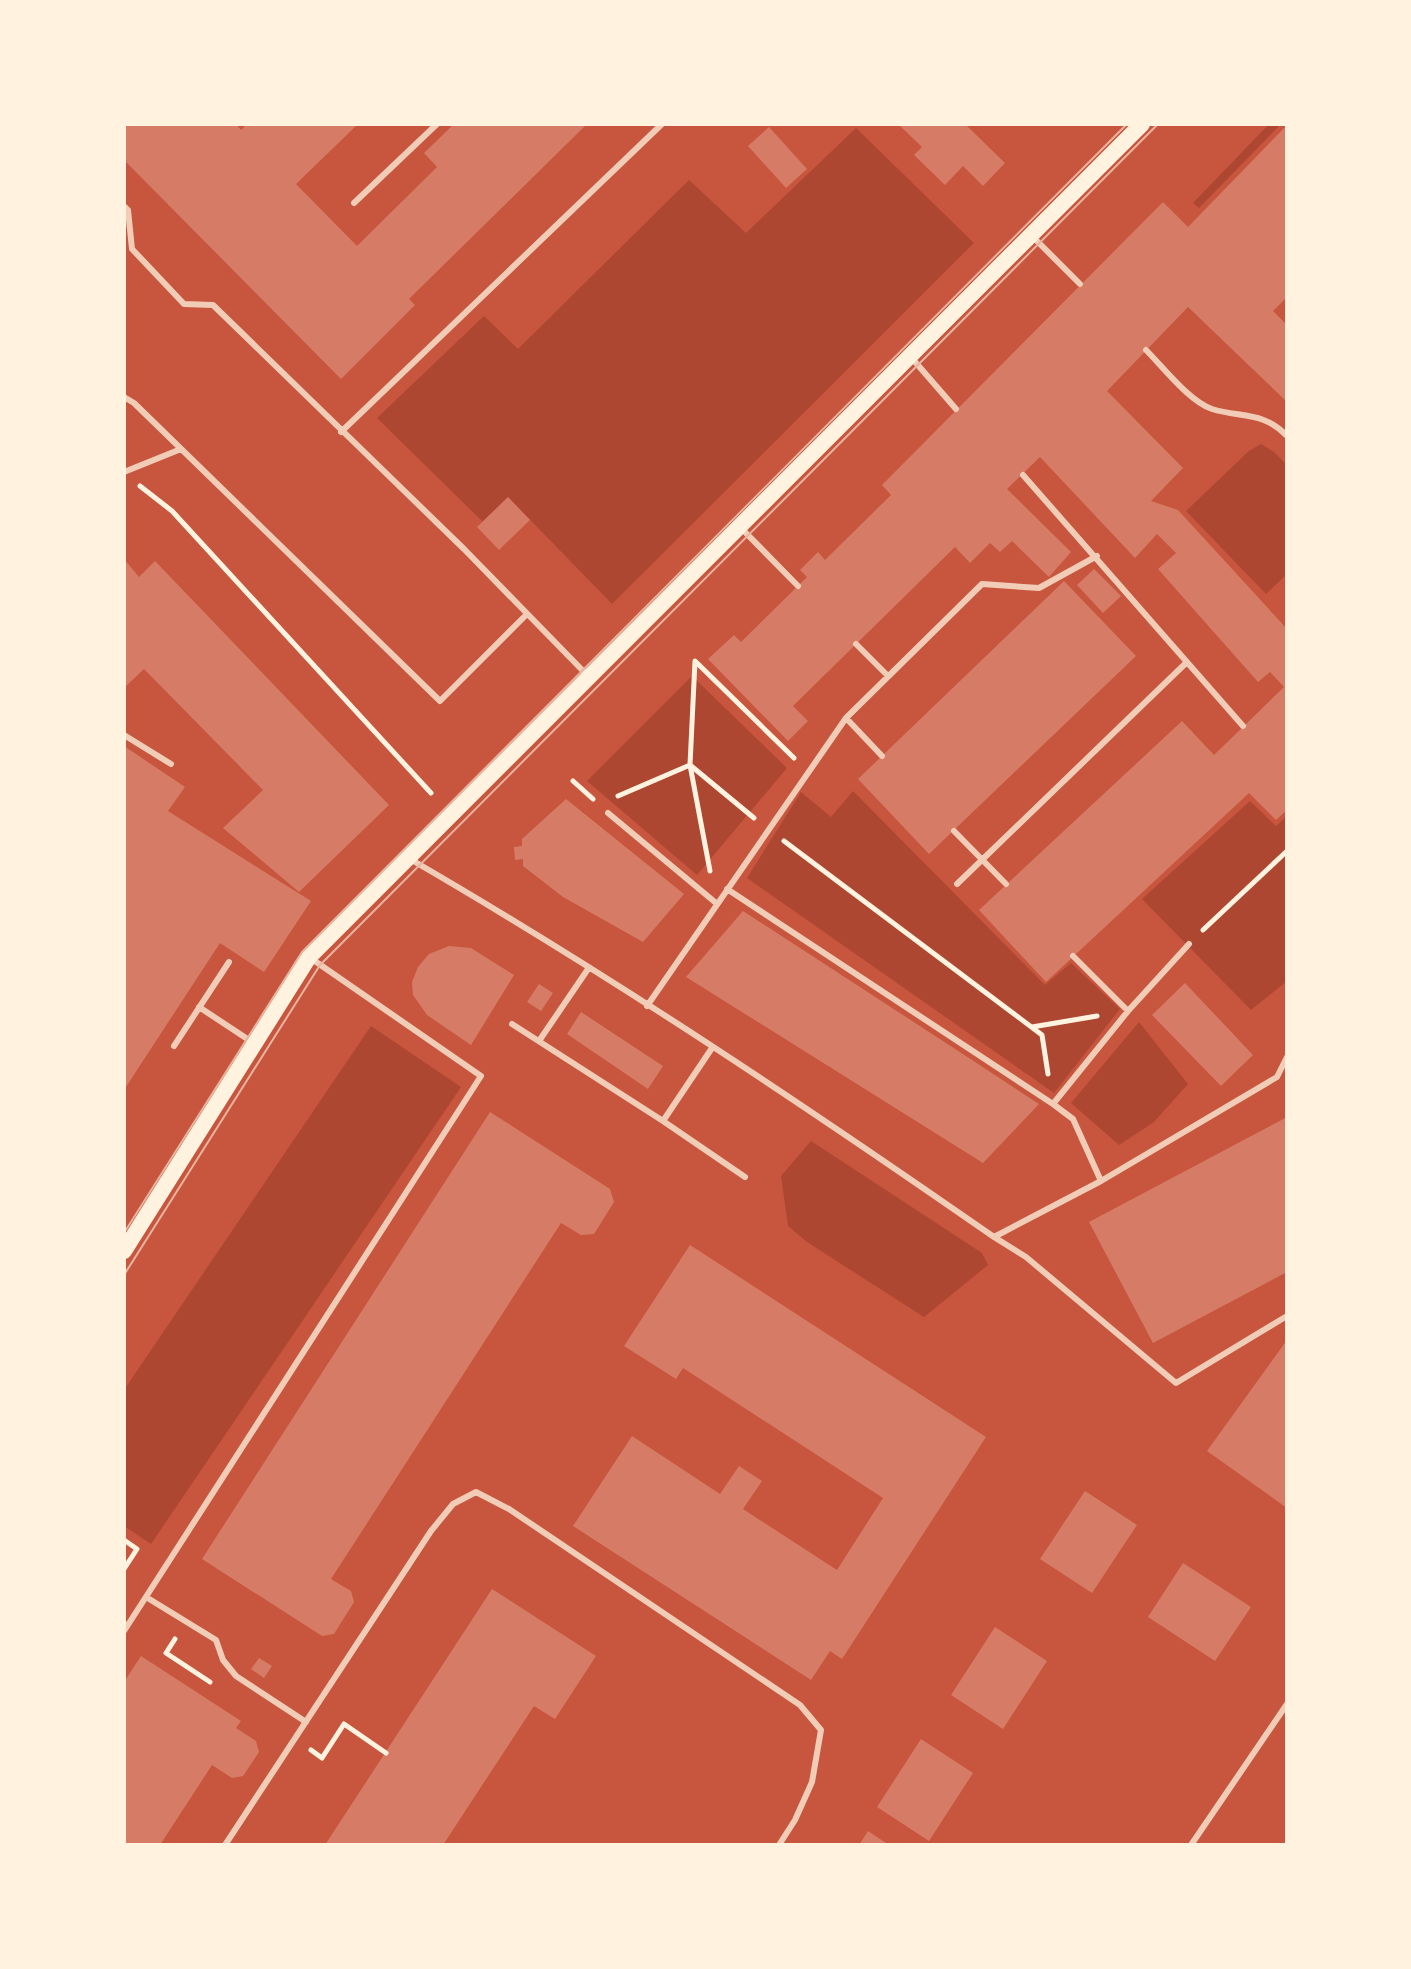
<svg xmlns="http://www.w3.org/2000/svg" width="1411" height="1969" font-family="Rubik,sans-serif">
  <rect width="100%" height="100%" fill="#c8553d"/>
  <!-- green -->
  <path fill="#ae4732" d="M1269,124h12l-82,84 -6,-5z
    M856,128l118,115 -362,361 -103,-106 -26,24 -106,-104 107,-102 34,33 171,-169 57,53z
    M1261,444l13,8 13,13v109l-21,20 -80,-83 63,-60z
    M692,676l95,92 -90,107 -110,-94z
    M853,791l192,194 26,-22 49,46 -66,84 -307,-215 54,-86 30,25z
    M1250,801l26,25 11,-10v165l-36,29 -109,-111z
    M1139,1022l49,62 -34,38 -35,23 -48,-42z
    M371,1026l90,61 -310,457 -27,-18v-136z
    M811,1141l171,112 6,12 -64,52 -117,-75 -19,-16 -7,-50z"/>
  <!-- building -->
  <path fill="#d67c66" d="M124,124h112l5,6 6,-6h111l-62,60 61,62 80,-79 -13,-14 30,-29h133l-178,175 6,6 -74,74 -217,-219z
    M898,124h67l40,39 -22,23 -20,-20 -18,19 -31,-30 8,-8z
    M1287,125v172l-14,14 14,14v77l-99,-95 -81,84 76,77 -32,33 27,9 109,119v181l-11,10 -27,-27 -203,189 -67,-72 203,-189 32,34 70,-68 -14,-15 -12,10 -100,-113 18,-16 -19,-19 -22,24 -95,-101 -33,32 64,63 -22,25 -37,-36 -12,11 -10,-9 -20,20 -15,-16 -162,159 15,15 -20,20 -80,-82 26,-24 7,7 66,-65 -7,-7 18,-18 7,8 66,-65 -9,-10 281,-283 25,25z
    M769,127l38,42 -21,19 -38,-42z
    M508,497l22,23 -31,30 -22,-23z
    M124,559l15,18 16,-16 234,244 -90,87 -76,-64 40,-38 -119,-121 -20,19z
    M1094,569l27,27 -18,17 -26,-28z
    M1064,581l72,75 -207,198 -71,-75z
    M124,746l61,41 -17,24 143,90 -47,71 -44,-29 -96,147z
    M566,799l118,95 -41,48 -80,-45 -40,-31v-7l-8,1 -1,-13 8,-1v-7z
    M743,911l226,147 70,46 -56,59 -297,-186z
    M449,946l22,2 43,27 -43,70 -44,-30 -14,-20 -1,-13 6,-15 11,-13z
    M1185,983l68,72 -32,31 -69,-71z
    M539,984l14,9 -12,18 -14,-9z
    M581,1012l82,54 -15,23 -81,-55z
    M490,1112l120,77 4,13 -20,32 -13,1 -20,-12 -230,356 20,12 3,11 -20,32 -12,2 -120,-77z
    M1287,1117v155l-134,71 -64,-121z
    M690,1245l296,192 -144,222 -12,-8 -19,29 -238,-154 59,-90 88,58 19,-28 23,15 -19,28 94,61 46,-72 -200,-130 -7,11 -52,-33z
    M1287,1340v168l-80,-57z
    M1085,1491l52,34 -45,68 -52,-34z
    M1183,1563l68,44 -36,54 -67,-44z
    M492,1589l104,67 -41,63 -21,-13 -91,139h-118z
    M995,1627l52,34 -44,68 -52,-34z
    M141,1656l100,65 -5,7 20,13 3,11 -16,24 -11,2 -20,-13 -52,80h-36v-163z
    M259,1658l13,8 -8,12 -13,-9z
    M921,1739l52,34 -44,68 -52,-34z
    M868,1831l21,14h-30z"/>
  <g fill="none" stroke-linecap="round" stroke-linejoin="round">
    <!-- path -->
    <path stroke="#fff3e0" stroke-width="5" d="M140,486l32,25 259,282
      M695,661l-5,104 64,53
      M696,662l98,96
      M573,781l20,18
      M618,796l72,-31 20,106
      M784,841l258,194 6,39
      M1203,930l84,-79
      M1032,1027l65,-11
      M124,1540l13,9 -13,20
      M175,1639l-9,14 44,29
      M311,1750l11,8 22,-34 42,29"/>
    <!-- service -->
    <path stroke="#f1ccb7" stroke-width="6" d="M354,203l83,-79
      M124,206l4,4 4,39 52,55 29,1 251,244 124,127
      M1031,235l49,49
      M1146,350c17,17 43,51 66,59 29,9 51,2 75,27
      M910,356l46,53
      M124,397l10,6 306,298 87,-87
      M341,432l321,-308
      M124,472l57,-23
      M1023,475l220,251
      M742,529l56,57
      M856,644l32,32
      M846,718l36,38
      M124,735l47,29
      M608,813l108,90
      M954,831l52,53
      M410,859c200,116 394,246 584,378l107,-56 176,-104 10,-20
      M957,884l230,-222
      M727,889l326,215
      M1073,956l55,55
      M647,1006l199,-288 136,-134 57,4 58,-32
      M199,1007l53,35
      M512,1024l151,97 49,-73
      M539,1041l49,-72
      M174,1046l55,-84
      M663,1121l82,56
      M1101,1181l-28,-62 -20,-15 75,-93 61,-67
      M994,1237l32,20 150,126 111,-67
      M146,1597l70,43 7,20 13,16 70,46
      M124,1631l357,-555 -172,-119
      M225,1845l206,-314 22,-27 23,-12 33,17 291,196 21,25 -9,52 -17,38 -16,25
      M1191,1845l96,-141"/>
    <!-- secondary -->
    <path stroke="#fff3e0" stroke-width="16" d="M124,1251l185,-294 833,-833"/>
    <!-- tram -->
    <path stroke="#e9b49f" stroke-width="2" d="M124,1233l178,-281 825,-828
      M124,1275l196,-310 838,-841"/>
  </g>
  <!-- border -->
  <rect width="1411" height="1969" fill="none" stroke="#fff3e0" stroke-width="252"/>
</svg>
